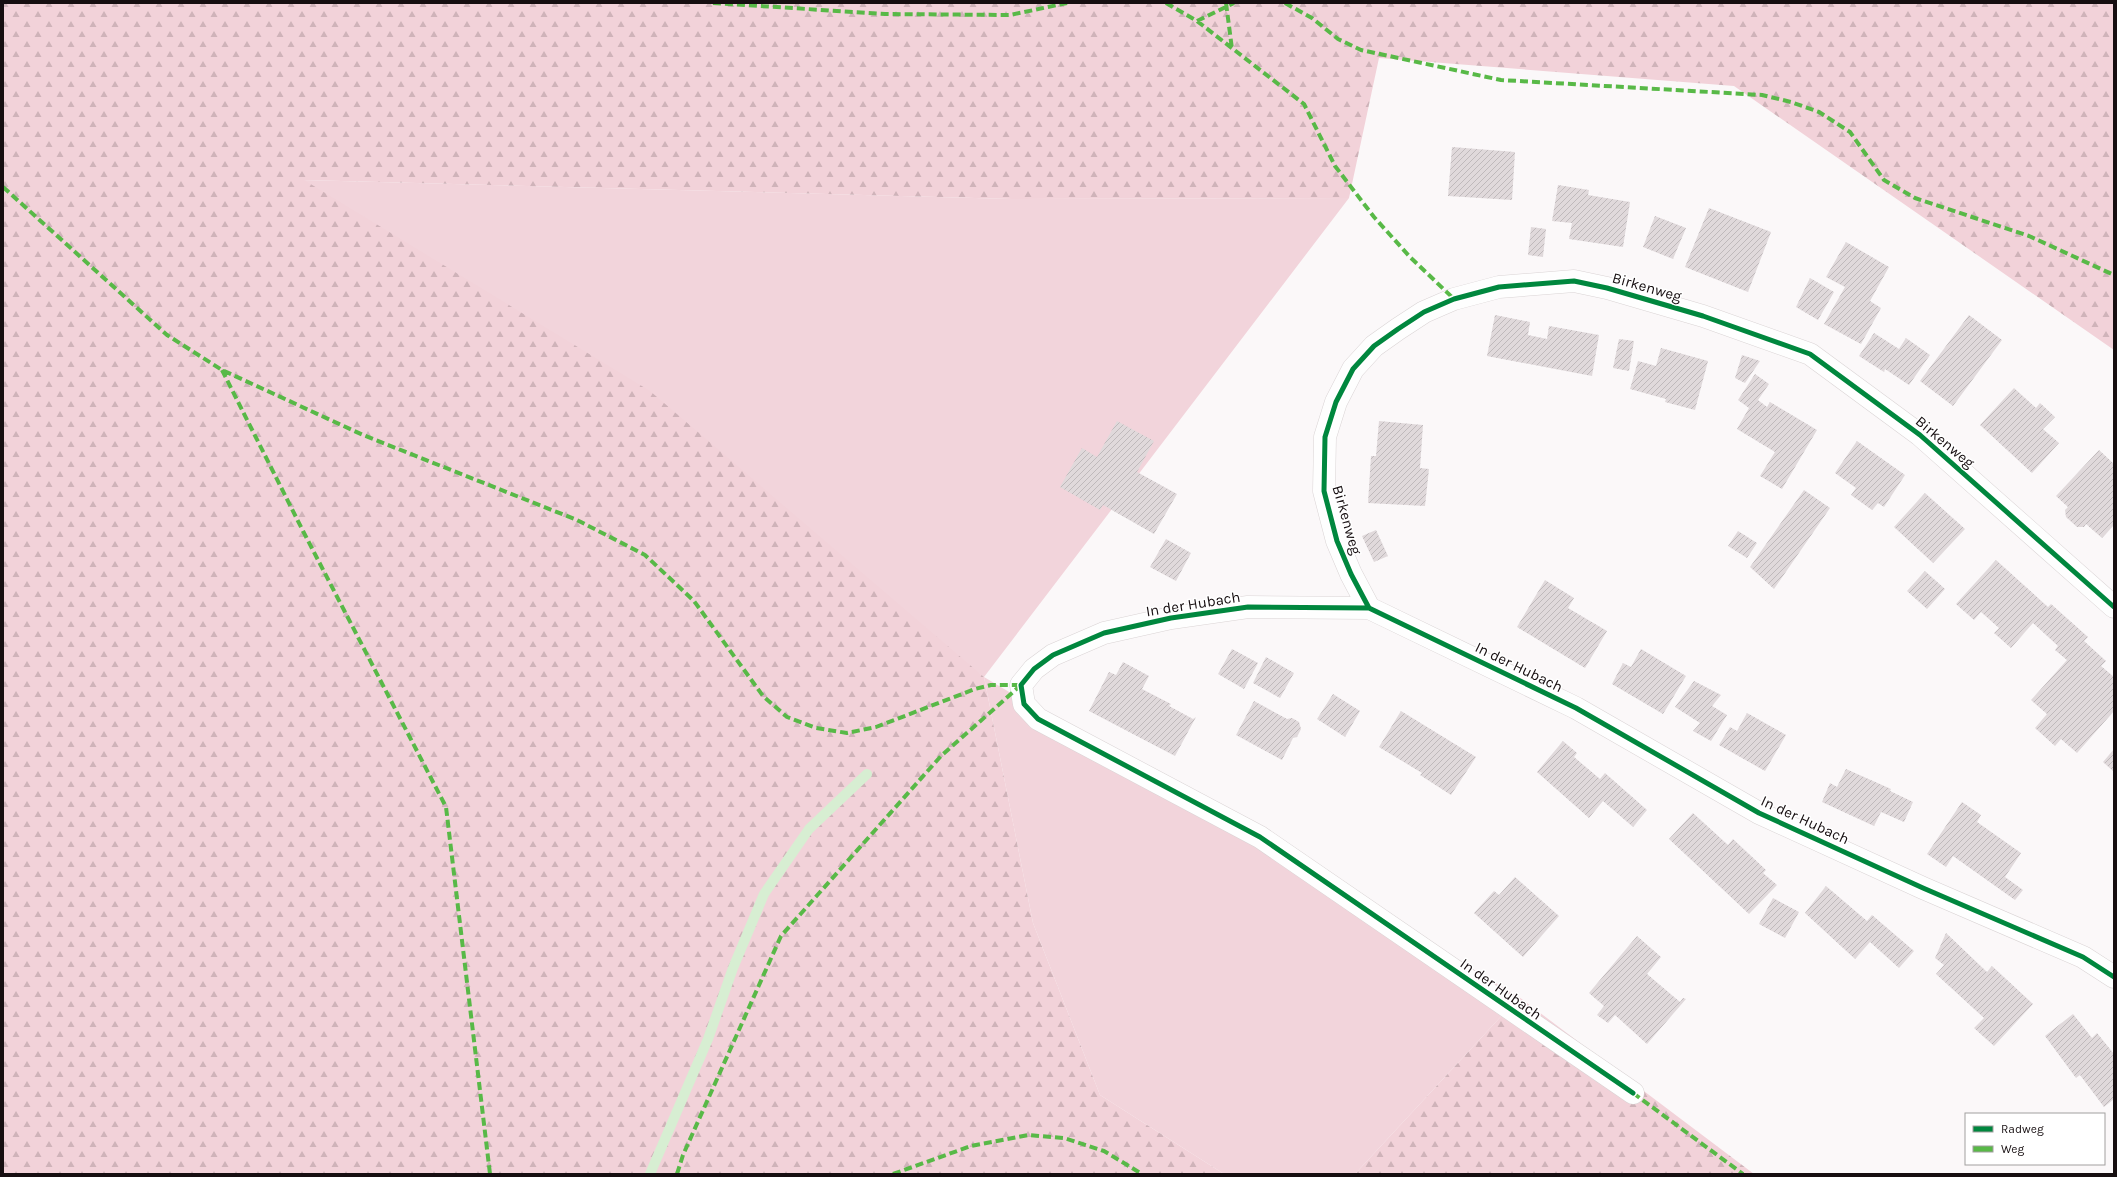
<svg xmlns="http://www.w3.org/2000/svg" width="2117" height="1177" font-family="Karla,sans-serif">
  <defs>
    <pattern id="forest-firs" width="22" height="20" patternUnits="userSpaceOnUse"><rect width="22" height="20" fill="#f2d2d9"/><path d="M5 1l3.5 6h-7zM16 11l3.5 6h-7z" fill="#cfb3b9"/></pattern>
    <pattern id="building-hatch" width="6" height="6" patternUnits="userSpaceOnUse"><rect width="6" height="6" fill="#e0d9db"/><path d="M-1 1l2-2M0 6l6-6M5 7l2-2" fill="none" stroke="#bfb9bb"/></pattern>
  </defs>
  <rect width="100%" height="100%" fill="#fbf8f9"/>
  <!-- green -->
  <path fill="#f2d4db" d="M303,180l709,19 337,-1 -365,479 535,320 -164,177h-131l-124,-79 -67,-172 -49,-246z"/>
  <!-- forest -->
  <path fill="url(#forest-firs)" d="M3,3h2111v347l-380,-264 -355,-28 -30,140 -337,1 -708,-19 346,211 334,286 49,246 67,172 124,79h-1221z
    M1519,997l235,177h-399z"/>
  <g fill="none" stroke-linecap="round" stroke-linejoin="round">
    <!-- stream -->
    <path stroke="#d7eed2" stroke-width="10" d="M650,1174l58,-135 25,-71 31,-74 45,-65 58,-55"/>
  </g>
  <!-- building -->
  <path fill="url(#building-hatch)" d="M1452,147l63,5 -3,48 -64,-4z
    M1558,185l31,5 -1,5 42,7 -7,45 -54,-8 3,-16 -20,-2z
    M1709,208l62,24 -23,60 -63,-25z
    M1655,216l31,12 -13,31 -30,-12z
    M1531,227l15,2 -3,28 -15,-2z
    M1846,242l43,25 -19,34 11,7 -20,36 -37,-20 21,-37 -19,-10z
    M1810,278l24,14 -16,28 -22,-13z
    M1495,315l35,7 -2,13 19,4 2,-13 50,9 -7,41 -105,-20z
    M1969,315l33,25 -49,66 -33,-25z
    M1874,333l25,16 7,-11 24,17 -21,30 -24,-16 -1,3 -25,-16z
    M1619,339l15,2 -5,30 -16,-3z
    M1661,348l47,13 -13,49 -30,-8 1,-3 -36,-10 8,-28 18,5z
    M1742,355l18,6 -15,22 -10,-5z
    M1755,374l14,10 -11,16 9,7 3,-5 47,28 -35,59 -22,-13 15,-24 -38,-23 12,-21 -11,-8z
    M2014,388l22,20 4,-5 15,14 -12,12 16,14 -27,30 -52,-48z
    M1117,421l37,20 -17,31 40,22 -23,40 -51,-29 -3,5 -40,-23 22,-39 15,9z
    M1379,421l44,4 -3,43 9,1 -4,37 -57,-3 3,-47h5z
    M1857,441l48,34 -21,32 -6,-4 -6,7 -21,-15 5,-7 -21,-15z
    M2099,450l15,14v61l-12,13 -16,-14 -2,3h-7l-11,-10 -1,-7 3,-3 -12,-11z
    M1804,490l26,18 -56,81 -24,-22z
    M1925,493l40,36 -32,34 -39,-36z
    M1376,530l12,26 -14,6 -12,-26z
    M1738,531l19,12 -10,15 -19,-12z
    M1166,539l25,14 -15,28 -26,-14z
    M1996,560l52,47 3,-3 37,33 -4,4 22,20 -5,5 13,11v34l-37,42 -16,-14 -6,7 -20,-18 12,-14 -16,-14 36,-40 -12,-10 3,-4 -25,-23 -22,25 -17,-15 5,-5 -18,-16 -7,8 -18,-16z
    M1925,571l20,18 -18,20 -20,-18z
    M1545,580l29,18 -6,10 39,23 -22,37 -68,-41z
    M1232,649l26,14 -14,26 -26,-15z
    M1641,649l45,27 -23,38 -51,-30 11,-21 8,4z
    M1266,657l28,16 -14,25 -27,-15z
    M1123,662l26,14 -7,13 29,15 -2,2 24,13 3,-2 -21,39 -86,-45 20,-39 7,3z
    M1694,681l27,14 -9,11 15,9 -16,26 -18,-10 7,-8 -25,-16z
    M1333,694l27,17 -15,26 -28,-18z
    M1254,701l33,18 5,-1 7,4 2,7 -4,8 -4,1 -11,22 -46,-25z
    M1401,711l75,46 -25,38 -31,-20 2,-2 -43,-26z
    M1747,713l39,22 -21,36 -46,-26 11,-18 7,4z
    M1563,741l14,12 -3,4 26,22 5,-6 42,37 -14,17 -30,-26 -14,17 -52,-46z
    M2114,749v23l-11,-10z
    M1846,769l45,20 -1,2 23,11 -9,20 -23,-10 -7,14 -52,-24 8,-19 7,4z
    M1962,802l19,13 -4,7 44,31 -16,24 18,13 -8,10 -62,-44 -7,11 -19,-13z
    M1693,813l35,32 5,-6 33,31 -3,3 14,12 -28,29 -80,-75z
    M1515,877l44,39 -36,41 -49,-44 20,-22 5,4z
    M1826,886l41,35 5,-6 42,36 -15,17 -29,-26 -15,17 -50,-46z
    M1773,898l26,14 -14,26 -26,-14z
    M1946,933l41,39 5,-6 41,38 -39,42 -20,-18 10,-10 -48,-44 8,-9 -9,-7z
    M1637,936l24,21 -14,17 33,28 3,-4 3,1 -39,45 -32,-29 -7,8 -11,-8 7,-9 -15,-13z
    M2073,1014l19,24 5,-5 17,21v45l-10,8 -24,-32 -4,3 -31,-42z"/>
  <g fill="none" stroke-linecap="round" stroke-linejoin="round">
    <!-- street casing -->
    <g stroke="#dad4d5" stroke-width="23">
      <path id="street" d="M1369,608l-18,-34 -14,-33 -13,-50 1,-54 11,-35 17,-33 21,-23 24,-17 26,-17 30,-13 45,-12 75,-6 33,7 96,28 107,38 110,81 194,172
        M1633,1093l-373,-256 -222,-118 -14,-15 -3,-19 13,-16 19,-14 51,-22 67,-15 77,-11 121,1 207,100 183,105 164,75 160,69 31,20"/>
    </g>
    <!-- street -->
    <use href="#street" stroke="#fefefe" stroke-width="22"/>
    <!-- quiet -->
    <path stroke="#58b947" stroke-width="4" stroke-dasharray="8 4" stroke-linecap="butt" d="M713,3l172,11 125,1 57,-12
      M1166,3l31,18 107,83 31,62 39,51 36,40 44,42
      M1226,3l6,46
      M1285,3l27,15 26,21 23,11 140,30 261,15 29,7 28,10 31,20 34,48 31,18 114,38 85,39
      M1197,21l37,-18
      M3,187l164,148 55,35 141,65 214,85 68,35 49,46 69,95 24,21 29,11 31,5 29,-6 99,-38 16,-4h30
      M222,370l81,161 143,276 44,367
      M1633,1093l110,81
      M677,1174l6,-19 98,-219 160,-180 80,-71
      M893,1174l78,-28 57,-11 36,3 40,13 38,23"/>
    <!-- cycleway casing -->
    <g stroke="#fff" stroke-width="8">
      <path id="cycleway" d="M1369,608l-18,-34 -14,-33 -13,-50 1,-54 11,-35 17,-33 21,-23 24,-17 26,-17 30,-13 45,-12 75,-6 33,7 96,28 107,38 110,81 194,172
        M1633,1093l-373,-256 -222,-118 -14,-15 -3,-19 13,-16 19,-14 51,-22 67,-15 77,-11 121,1 207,100 183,105 164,75 160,69 31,20"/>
    </g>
    <!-- cycleway -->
    <use href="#cycleway" stroke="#00873e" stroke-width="5"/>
  </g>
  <g text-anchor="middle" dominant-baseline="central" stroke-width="3" stroke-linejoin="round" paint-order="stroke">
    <!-- street labels -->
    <g font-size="15" fill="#160e10" stroke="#fff">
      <text transform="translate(1647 287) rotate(16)">Birkenweg</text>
      <text transform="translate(1945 442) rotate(40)">Birkenweg</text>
      <text transform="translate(1347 520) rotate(74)">Birkenweg</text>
      <text transform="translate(1193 604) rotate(-9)">In der Hubach</text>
      <text transform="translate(1519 667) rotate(26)">In der Hubach</text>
      <text transform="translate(1805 820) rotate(25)">In der Hubach</text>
      <text transform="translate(1501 989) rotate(35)">In der Hubach</text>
    </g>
  </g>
  <!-- border -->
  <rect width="2117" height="1177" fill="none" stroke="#160e10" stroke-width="8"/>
  <!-- legend -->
  <rect x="1965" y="1113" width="140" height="52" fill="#ffffff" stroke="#a29f9f"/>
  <rect x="1973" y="1126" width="20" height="6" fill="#00873e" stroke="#a29f9f"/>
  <text x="2001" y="1133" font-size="12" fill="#160e10">Radweg</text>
  <rect x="1973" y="1146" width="20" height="6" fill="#58b947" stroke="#a29f9f"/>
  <text x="2001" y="1153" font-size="12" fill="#160e10">Weg</text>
</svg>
